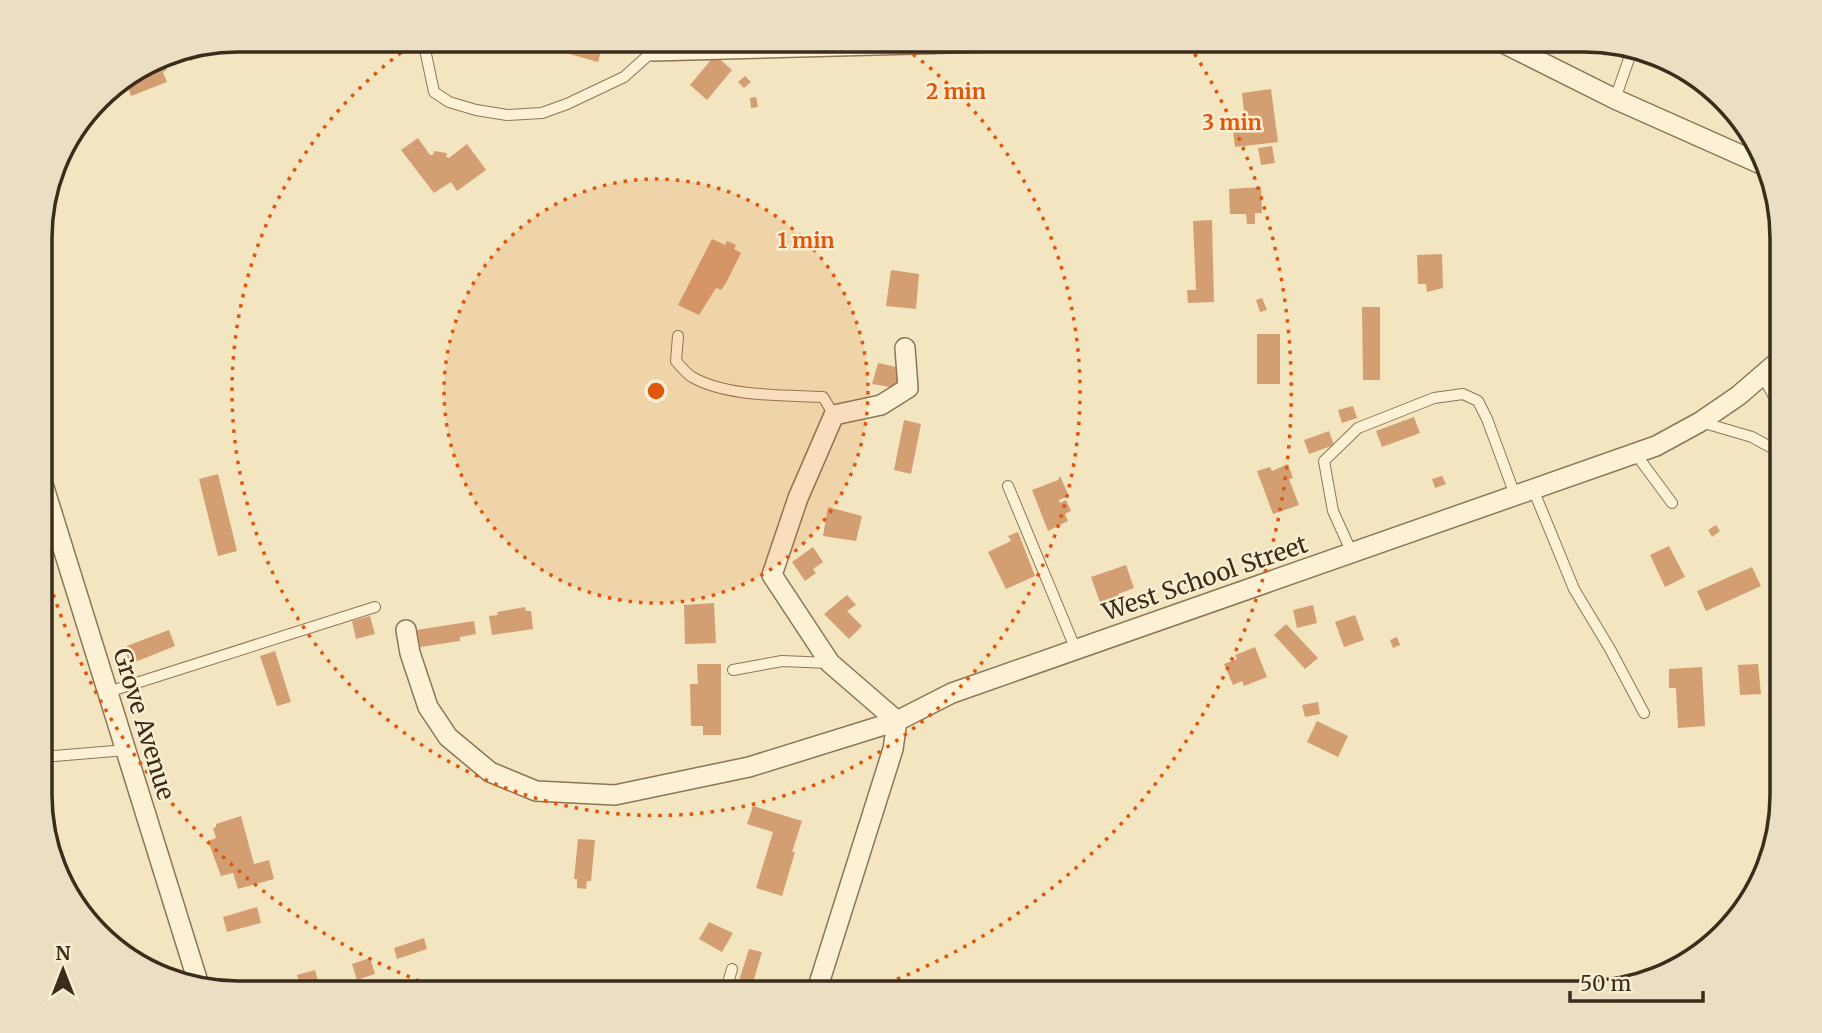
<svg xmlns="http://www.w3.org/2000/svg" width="1822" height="1033" font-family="Merriweather,serif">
  <rect width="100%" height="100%" fill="#f2e5c0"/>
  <!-- building -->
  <path fill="#d49e73" d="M538,40h66l-6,22 -61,-17z
    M1585,40l24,7 -4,9 -23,-10z
    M192,49l2,3 -2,9 -7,-2 -20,7 2,4 -4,2 4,10 -36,14 -3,-9 -11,1 -1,-4 47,-29z
    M715,55l17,15 -25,30 -17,-15z
    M745,76l6,6 -7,6 -6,-6z
    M1271,89l7,53 -43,5 -3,-25 13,-2 -3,-27z
    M756,97l2,10 -7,1 -1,-10z
    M418,138l12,17h3l1,-4 13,2 -1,4 3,1 18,-14 19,26 -29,21 -6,-9 -17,11 -33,-43z
    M1272,146l3,17 -14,2 -3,-17z
    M1261,187l1,26h-7v11h-8l-1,-10h-16l-1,-25z
    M44,207l10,13 -10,8 -2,-3z
    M1212,220l2,82 -26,1 -1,-13h9l-3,-69z
    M712,239l13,6 2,-4 9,4 -2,4 7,4 -15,30 -5,7 -5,-2 -17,27 -21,-10z
    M1442,254l1,34 -16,4 -1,-8h-8l-1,-29z
    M891,270l28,4 -3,35 -30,-3z
    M1262,298l5,12 -7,2 -4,-12z
    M1362,307h18v73h-17z
    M1257,334h23v50h-23z
    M878,363l23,5 -4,20 -25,-4z
    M1353,406l4,12 -15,5 -4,-13z
    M1414,417l6,16 -38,14 -6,-16z
    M904,420l17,4 -10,50 -17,-4z
    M1329,431l5,14 -25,9 -5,-14z
    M1288,464l5,14 -4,1 10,26 -26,9 -16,-43 13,-4 2,4z
    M218,474l19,77 -19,5 -19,-77z
    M1060,476l9,20 -10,4 1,3 6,-3 5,11 -6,3 3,7 -20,10 -16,-41 26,-10z
    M1442,476l4,8 -11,4 -3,-9z
    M828,507l34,9 -6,25 -33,-5z
    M1716,525l4,6 -8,6 -4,-7z
    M1018,532l17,44 -29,13 -18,-37 23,-11 -3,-5z
    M1669,546l16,31 -20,10 -15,-32z
    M813,547l10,15 -10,7 3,4 -11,8 -13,-19z
    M1126,565l8,23 -16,6 2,4 -19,7 -10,-28z
    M1752,567l9,19 -55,25 -9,-20z
    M847,595l9,10 -9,6 15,15 -13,13 -25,-25z
    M714,603l2,40 -31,1 -1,-39z
    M1313,605l4,18 -20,5 -4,-18z
    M525,607l1,4h5l2,18 -41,6 -3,-19 9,-1 -1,-3z
    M1355,615l9,25 -20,7 -9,-25z
    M370,616l5,18 -19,5 -4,-18z
    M474,621l2,13 -16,3v4l-40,6 -3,-17z
    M1286,624l32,34 -13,11 -31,-34z
    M169,630l6,16 -45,18 -6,-17z
    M1397,637l3,8 -7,3 -3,-8z
    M1255,647l12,30 -23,9 -2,-5 -9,4 -9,-21 13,-5 -2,-4z
    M275,651l16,51 -14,4 -17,-50z
    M697,664h24v71h-18v-9h-12l-1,-42h8z
    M1758,664l3,30 -21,1 -2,-30z
    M1702,667l3,59 -27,2 -2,-40h-7v-19z
    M1318,702l2,12 -15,3 -3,-12z
    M1317,721l31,15 -10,21 -31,-15z
    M753,806l49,15 -10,31h3l-13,44 -26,-8 17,-56 -26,-8z
    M241,816l13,48 15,-4 5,19 -36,10 -5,-16 -12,3 -13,-35 8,-3 -3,-10 3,-1v-3z
    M578,839l17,1 -4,41h-4l-1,8 -9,-1v-9h-3z
    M257,907l4,16 -34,9 -4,-15z
    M709,922l24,11 -11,19 -23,-13z
    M424,938l3,11 -30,10 -3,-11z
    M749,949l13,3 -11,37 8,4h-24z
    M370,958l5,16 -18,6 -5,-16z
    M315,970l4,14 -18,6 -4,-15z
    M347,982l3,11h-24l-2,-6z
    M597,984l9,9h-17z
    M669,984h31v9h-31z"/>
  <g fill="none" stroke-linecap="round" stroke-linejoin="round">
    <!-- lane casing -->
    <g stroke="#8d7556" stroke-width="12">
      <path id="lane" d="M423,40l11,52 15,10 27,8 31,5 35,-2 25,-9 57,-27 29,-26
        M1615,99l16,-46
        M678,336l-2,25c5,6 10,12 16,16 35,20 91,18 131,20l11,18
        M1762,375l19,34
        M1701,422l51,15 29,16
        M1635,453l37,50
        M1008,486l68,164
        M1533,489l41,100 36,60 34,64
        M1352,553l-19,-42 -9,-50 34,-33 76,-30 29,-4 15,7 9,18 28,76
        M733,670l49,-9 47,2
        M108,692l267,-85
        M42,757l84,-7
        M725,993l7,-24"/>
    </g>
    <!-- street casing -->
    <g stroke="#8d7556" stroke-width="22">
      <path id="street" d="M1497,40l118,59 146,65
        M653,51l415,-11
        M42,481l156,501
        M406,630l4,23 18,54 20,30 42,35 46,19 79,4 134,-28 148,-46 55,-28 704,-247 44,-24 38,-26 43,-37
        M897,721l-67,-58 -58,-88 26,-77 36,-83 47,-10 27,-17 -3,-40
        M816,993l77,-244 4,-28"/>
    </g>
    <!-- lane -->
    <use href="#lane" stroke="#fcf1d5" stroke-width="10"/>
    <!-- street -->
    <use href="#street" stroke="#fcf1d5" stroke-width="19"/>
  </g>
  <!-- distance rings -->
  <circle cx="656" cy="391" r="212" fill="#df570d" fill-opacity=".12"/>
  <g fill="none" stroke="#df570d" stroke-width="3.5" stroke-dasharray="3.5 7">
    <circle cx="656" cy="391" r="212"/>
    <path d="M896 42A424 424 0 1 1 416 42"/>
    <path d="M449 992A636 636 0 0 1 43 561M43 221A636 636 0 0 1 75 132M1189 45A636 636 0 0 1 863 992"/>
  </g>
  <g text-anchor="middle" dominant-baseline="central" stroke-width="5" stroke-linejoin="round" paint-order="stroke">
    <!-- street labels -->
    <g font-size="24" fill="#3b2c1c" stroke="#f9eed1">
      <text transform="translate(1205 578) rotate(-19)">West School Street</text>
      <text transform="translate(144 724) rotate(73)">Grove Avenue</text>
    </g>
  </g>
  <!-- crop -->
  <path d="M0 0H1822V1033H0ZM238 52H1584A186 186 0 0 1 1770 238V795A186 186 0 0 1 1584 981H238A186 186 0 0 1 52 795V238A186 186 0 0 1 238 52Z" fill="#eadec3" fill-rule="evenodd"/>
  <path fill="none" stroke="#3b2c1c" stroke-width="3.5" d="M238 52H1584A186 186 0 0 1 1770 238V795A186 186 0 0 1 1584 981H238A186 186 0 0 1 52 795V238A186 186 0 0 1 238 52Z"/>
  <circle cx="656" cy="391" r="10" fill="#df570d" stroke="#f9eed1" stroke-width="3.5"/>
  <g font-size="21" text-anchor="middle" font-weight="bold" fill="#df570d" stroke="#f9eed1" stroke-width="5" stroke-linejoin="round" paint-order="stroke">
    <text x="956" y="99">2 min</text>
    <text x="1232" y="130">3 min</text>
    <text x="806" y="248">1 min</text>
  </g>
  <!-- north arrow -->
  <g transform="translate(63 970)" stroke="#f9eed1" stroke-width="5" paint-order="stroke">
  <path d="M0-5L12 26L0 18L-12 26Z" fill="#3b2c1c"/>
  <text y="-10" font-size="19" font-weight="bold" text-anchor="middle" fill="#3b2c1c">N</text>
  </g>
  <!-- scale -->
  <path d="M1570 991v10h133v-10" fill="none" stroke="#3b2c1c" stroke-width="3.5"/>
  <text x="1580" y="991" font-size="21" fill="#3b2c1c" stroke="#f9eed1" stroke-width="5" paint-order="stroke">50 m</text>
</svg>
